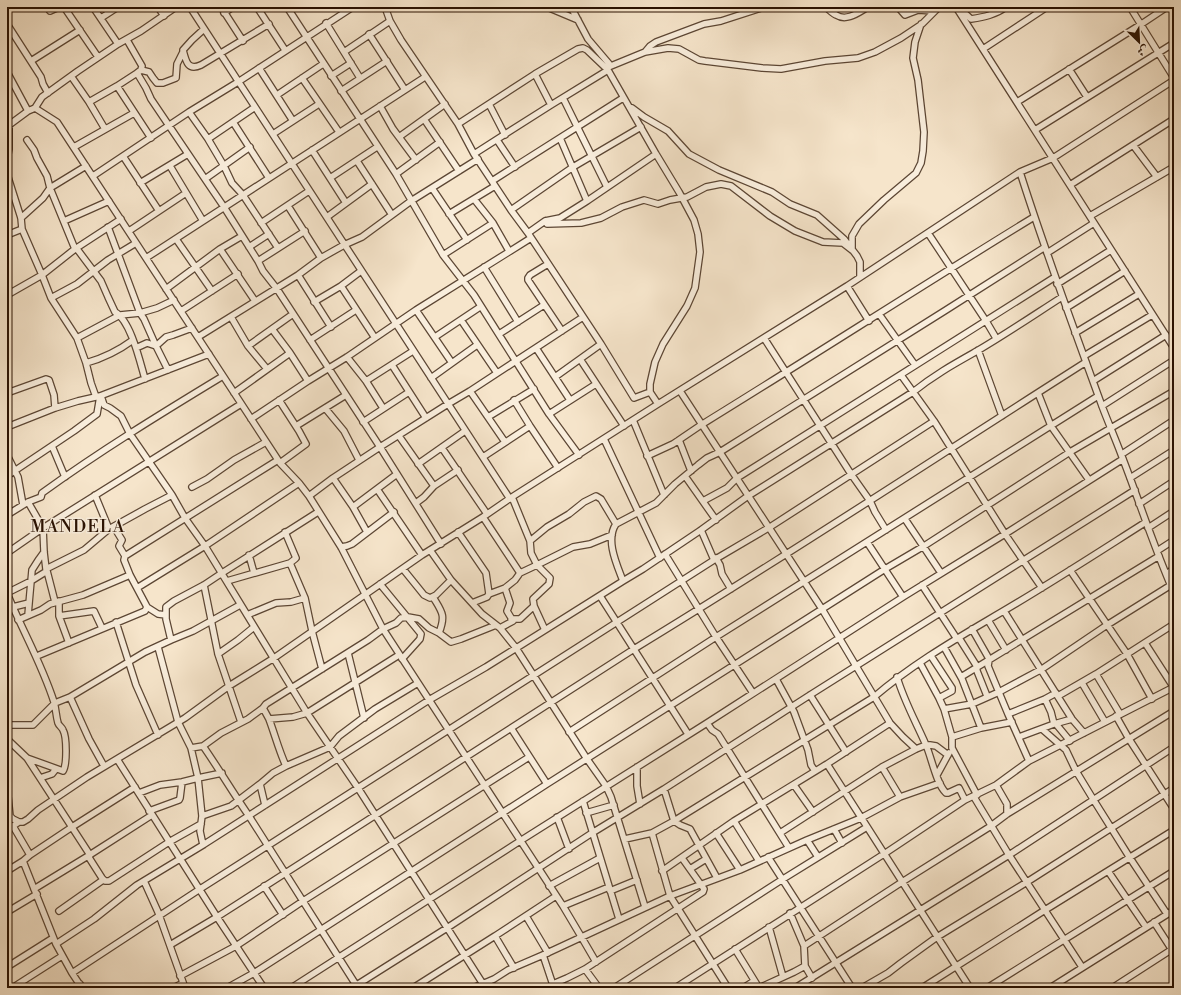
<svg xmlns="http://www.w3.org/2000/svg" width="1181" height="995" font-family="'Libre Bodoni',Amiri,serif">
  <rect width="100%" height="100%" fill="#f6e5cb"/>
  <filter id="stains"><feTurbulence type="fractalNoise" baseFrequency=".005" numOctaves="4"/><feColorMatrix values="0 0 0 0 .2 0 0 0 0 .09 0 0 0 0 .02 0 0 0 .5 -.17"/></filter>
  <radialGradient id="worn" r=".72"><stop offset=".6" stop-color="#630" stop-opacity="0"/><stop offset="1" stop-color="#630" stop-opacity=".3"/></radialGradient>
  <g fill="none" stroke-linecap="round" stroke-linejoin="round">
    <!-- minor casing -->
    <g stroke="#5c4634" stroke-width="8">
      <path id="minor" d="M47,7l3,4 9,-4
        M64,7l34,50
        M93,7l25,37
        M158,7l6,9
        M190,7l320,492
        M221,7l22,34
        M257,7l28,43
        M287,7l109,167 47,81 31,40 75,119 30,41
        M385,7l5,14 11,19 57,84 16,30 37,56 17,23 73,111 33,54 16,-6 8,12
        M547,7l31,13
        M571,7l17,32 23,27
        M826,7c3,3 6,6 10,8 11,7 23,-3 32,-8
        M898,7l7,8 13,-5 16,1
        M956,7l218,341
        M1130,7l44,71
        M959,8l12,11c13,-2 24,-4 35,-12
        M289,10l5,-3
        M224,13l9,-6
        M101,18l17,-11
        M326,23l34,55
        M7,24l34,53 2,7 5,9
        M204,29l-12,11 -9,10c3,12 5,21 18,15l68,-41
        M369,34l36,56
        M127,40l15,26 -1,4 -4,3 9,15 5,11 54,80 45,-32
        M983,49l64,-42
        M344,52l46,-31
        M645,52l5,-6 6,-4 48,-18 17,-3 43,-14
        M31,61l49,-31
        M259,68l34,53
        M606,68l39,-16 23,-4 11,1 20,11 6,1 57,7 19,1 44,-8 33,-3 17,-6 26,-14 21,-14 17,-17
        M1069,69l18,28
        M141,70l8,2 4,6 4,5h6l13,-5 1,-14 6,-12
        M7,72l21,39
        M137,73l-20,13 34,52
        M535,74l16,31
        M71,76l18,26 16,27
        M331,76l20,-13
        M302,78l37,54
        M341,91l46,-30
        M277,95l46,-31
        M563,98l44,89
        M89,102l28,-16
        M1017,102l123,-77 27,-18
        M489,104l16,31
        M380,106l13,23 23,31
        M35,108l22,14 223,341 19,20 10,13 32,51 42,82 180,277 19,32 14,24
        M632,108l12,9 24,14 21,23 30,16 53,22 18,12 27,11 27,24 13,17 3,6v15
        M189,112l19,27 16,27 8,17 11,12 35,53
        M424,119l35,52
        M233,122l36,56
        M458,124l77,-50 43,-25 5,-1 4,2 21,20 48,84 23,38 15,28 4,14 2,18 -5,36 -8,18 -24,38 -8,18 -5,22v8
        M1035,130l139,-87
        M273,134l46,-30
        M399,137l46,-33
        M560,138l27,63
        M208,139l47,-32
        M27,140l7,10 3,8 10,18 3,12 25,61h2l24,32 7,16 7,15c16,9 25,50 30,67
        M497,140l18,27
        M1133,145l24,32
        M74,147l60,-34
        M312,150l34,53
        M474,154l77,-49 57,-35
        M123,156l36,55 27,-18
        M7,159l2,-10v-24l19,-14 7,-3 7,-11 36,-26 40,-27 23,-13 35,-24
        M357,161l35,54
        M170,166l33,55
        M1020,172c25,79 54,157 82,234 6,16 13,32 19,48 18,46 33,94 53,139
        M7,174l14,44 1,11 20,46 9,23 26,40 9,25 5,20 5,14
        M396,174l44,-32
        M93,176l96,-64 49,-30 115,-75
        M330,178l47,-31
        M205,179l19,28 34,54 47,-30
        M492,181l131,-83
        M140,183l48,-29
        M1070,185l104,-66
        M432,188l35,52
        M474,199l19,24 16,28
        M288,206l33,52
        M511,210l62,-43 68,-40
        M449,214l46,-28
        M1090,216l84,-49
        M327,217l45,-33
        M21,218l22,-20 7,-10 36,-22
        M64,221l45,-20
        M545,221l2,3 34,-1 20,-5 21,-11 22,-7 14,4 12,-4 17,-3 19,-10 15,-3 10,2 39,30 25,15 28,11 20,1 9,7
        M261,223l48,-32
        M108,227l32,86 4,6 12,27 12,24
        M129,231l30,-20
        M528,233l17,-12 15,-3 27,-17 69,-47
        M928,233l58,88 10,17
        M7,235l15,-6
        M176,239l36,52
        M249,247l20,-13
        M220,249l35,52
        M852,250v-14l7,-12 25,-24 32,-27 5,-10 2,-12 1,-19 -6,-52 -5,-22 2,-16 6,-18
        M1047,253l47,-30
        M443,255l50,-32
        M146,258l279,-181
        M258,261l5,10 14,18 103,158 61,97
        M548,264l-18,11 -2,3v2l34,51
        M484,267l34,55
        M298,275l33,52
        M1057,284l54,-34
        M341,286l34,52
        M847,286l22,35
        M166,289l54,-40 22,-13
        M7,295l35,-20 33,-26 46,-30
        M51,298l26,-14 31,-24 28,-17
        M314,302l27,-16 20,-15
        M1066,308l59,-37
        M416,310l36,53
        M181,311l57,-37
        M879,314l36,51
        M231,317l17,29 19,23
        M461,320l36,53
        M272,329l18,24 18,28
        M1075,333l64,-39
        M499,334l45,-29
        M198,337l100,-62 23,-17 23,-13 18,-8 49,-36 67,-42
        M435,337l45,-30
        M77,338l43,-23 20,-2 17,-5 17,-8
        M764,338l87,136 19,27 5,11 11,18
        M310,340l46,-30
        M248,346l45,-32
        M136,348l11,-5 9,3 10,-9 7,-2 19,-7
        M536,348l34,52
        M978,350l24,66
        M1084,356l68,-41
        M347,357l19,24 17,27
        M580,359l44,67
        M86,363c18,-5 32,-12 47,-23
        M392,365l34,53
        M901,375l33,46 71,113 37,54
        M555,377l46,-33
        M431,378l46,-33
        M366,381l47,-30
        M1093,381l73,-46
        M470,391l35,51
        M680,391l142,218 68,114 13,14 13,12
        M7,393l39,-14 3,1 5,15 1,13
        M234,393l56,-40
        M1038,393l13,33 38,54
        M101,396l3,9 6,3 11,8 9,18 42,61 13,23 20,28 102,167 51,75 125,196
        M279,400l20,31 7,13 -26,19
        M514,400l16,26 28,42
        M1102,406l72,-46
        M325,408l19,23 15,29
        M549,414l47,-30
        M488,417l46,-28
        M251,419l57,-38 39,-24 69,-47 115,-72
        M633,420l31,75
        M363,422l46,-30
        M296,426l50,-31
        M7,427l48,-19 23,-7 22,-5 109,-42
        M399,436l35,50
        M604,439l56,119
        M679,440l12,31
        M52,446l13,31
        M442,448l45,66
        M1122,454l52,-34
        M7,455l11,22 5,28
        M647,456l26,-12 28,-19c112,-69 222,-140 333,-208
        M483,457l47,-31
        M418,464l47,-33
        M7,476l67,-45 23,-17 3,-18
        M685,476l31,44
        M333,478l20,29 14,25
        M1130,478l44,-28
        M192,487l15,-8 27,-19 32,-18
        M377,489l45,66
        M95,495l14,34
        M309,496l24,-18 47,-31 68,-43 22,-13 113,-74
        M512,497l18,44 1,12 6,12 13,13 -1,6 -16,15 1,7 11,24
        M703,501l24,-13 10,-10 318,-201
        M28,502l15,26
        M416,503l8,-6 10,-11 24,-16
        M1139,504l35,-23
        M353,507l44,-33
        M7,515l21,-13 13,-5 1,-4c58,-42 120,-80 181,-117
        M483,517l37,56 17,-8 36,-18 17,-3 22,-9
        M905,519l36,54
        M114,527l8,13 -3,6 6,10
        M43,528l1,24 2,17
        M1148,528l26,-17
        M701,530l13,30
        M458,532l28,41 3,21
        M530,541l17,-14 22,-13 15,-12 12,-6 5,3 15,25
        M867,542l36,55
        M341,547l6,-1 5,-2 42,-32
        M430,550l21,30 31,34 18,14 16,20 71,111 19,27 5,11 34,110
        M1157,551l17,-11
        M7,553l36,-25 198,-124
        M665,554l51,83 37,56
        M249,555l5,18
        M716,558l4,7 2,9 9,15
        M290,563l15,35 7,33 10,38
        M403,569l21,26 6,3 6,-3 15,-15
        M1070,570l57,84 25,45
        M47,571l8,31
        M1166,574l8,-5
        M227,581l63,-18 5,-4 1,-1 -11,-26
        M623,581c-6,-16 -18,-41 -7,-57l40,-21 19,-19 23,-19 9,-7 13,-6c108,-67 217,-136 325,-205
        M380,584l41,50 -1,5 -18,20
        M204,585l14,69 23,68
        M922,585l35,54
        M137,588l68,-42 94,-63
        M7,593c15,37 35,71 47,109 2,7 2,14 4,21 1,3 4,4 5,7 4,7 4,35 0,41l-36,-13
        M7,593l24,-12 16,-10 -1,-2 38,-19 25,-21 36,-20 27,-14
        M600,596l88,138
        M433,597c9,15 13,18 6,36
        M59,601v15l10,27
        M472,603l15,-6 2,-3 16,-6 10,-8 5,-7
        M13,607l16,-4
        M147,607l11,7 8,1
        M1004,611l68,108 12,14
        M28,615l4,-45 7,-11 5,-7
        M247,615l29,-12 15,-1 14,-4
        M59,616l35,-5 8,17
        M511,619h9l14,-13
        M18,620l23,-10 9,-6 33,-9 47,-20
        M988,620l18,30
        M116,622l20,63 22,50
        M500,628l13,-7 -6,-10 3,-8 -5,-15
        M972,629l16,28 1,3 -1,6 20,48 21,47
        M959,638l17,27 1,6 10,25
        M171,640l-5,-21v-12l8,-6 30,-16 18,-12 96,-61
        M1145,643l29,45
        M158,647l20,75 13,26 7,30 4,38 -2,15 3,14
        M944,647l18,32 19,49
        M348,653l16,65
        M218,654l20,-14 16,-13
        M37,656l108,-45 2,-4 -1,-2 -16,-30 -6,-15 1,-4 153,-96
        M931,656l21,32v3l-13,7
        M920,663l19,35 5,11 8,28v11l25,47
        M1096,674l24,40
        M897,677c7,24 19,45 29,68 6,14 10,38 20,48h2l11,-5 6,12
        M961,677l198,-121
        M776,679l18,33 14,38 3,15 4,6
        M1082,683l23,39
        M810,695l36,57
        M1058,696l38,-22 78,-50
        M70,697l19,42 15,27
        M1045,699l6,13 3,12
        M263,708l3,-4 102,-64 15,-11 13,-6 5,-5 7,-1 11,2 10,9 10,5 12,9 10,-3 35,-14
        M944,709l28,-5 27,-12 43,-23 65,-44 64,-40
        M1008,714l37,-15 11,-6
        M1116,716l13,23 45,70
        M269,719c6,16 10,32 17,47
        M707,723l5,7 6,4 71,114
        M1056,724l14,17
        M7,725h26l22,-22 15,-6 75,-45 26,-12 22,-9 47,-26
        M511,728l36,56
        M1042,729l24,21 10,21 17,28 37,59 37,56
        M569,732l147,-95 382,-241
        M952,737l29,-9 31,-6
        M1019,737l35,-13 18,-5
        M7,739l20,19 63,97
        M203,746l18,-13 27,-14 15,-11 6,11 24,-2 14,-4 92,-58
        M191,748l12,-2c16,23 30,47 46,70l109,172
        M117,759l100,158 47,71
        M827,764l143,224
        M637,767v19l3,18
        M882,767l18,30
        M937,775l12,-22
        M40,778l12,-4 4,-5
        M794,785l19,27
        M996,785l11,19v10
        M7,787l3,29 3,3 6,3h4l5,-3 10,-9 49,-33 98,-59 44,-32 45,-28 148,-103 61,-38 29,-20 146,-93 189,-118 173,-114 33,-14 121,-78
        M664,789l10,32 6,4 10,4 27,49
        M139,793l21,-8 22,-3 16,-4 24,-5
        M974,797l35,58 73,112
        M583,801l36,118
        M265,805l-5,-21 13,-11 13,-7 44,-19 9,-11 36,-27 43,-26
        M149,811l30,-11 1,-2 2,-16
        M586,813l28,-8
        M202,816l29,-10 29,-22
        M557,817l12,32
        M734,821l25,40
        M19,822l-6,4 17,29 -7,6 33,83 16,29 10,15
        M834,829l8,14
        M7,830l6,-4
        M652,833l22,-12 200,-124c35,-30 75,-54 114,-77 54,-31 106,-65 158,-98
        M716,833l24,37
        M780,833l102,-66 34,-18 10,-4h4l6,1 12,9
        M625,839l27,-6 18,63 58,92
        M807,840l11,17
        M30,855l42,-28 63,-40
        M88,856l14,22 3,3h4l60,-39 32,-18
        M768,857l84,131
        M690,869l16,-10
        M7,871l16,-10
        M662,871l72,-50 93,-57 63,-41
        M1108,871l38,56
        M144,881l14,31 27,76
        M264,886l19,29
        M549,886l51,-28
        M34,889l54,-33 64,-41
        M610,891l27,-11
        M563,906l46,-19
        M59,911l44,-31
        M7,912l30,-18
        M790,913l14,33 1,20 7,12
        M526,916l22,37
        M1154,922l20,31
        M769,927l14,50
        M495,936l61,-40
        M56,944l38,-25 43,-34 66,-40 226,-145 57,-33 137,-86 20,-12 58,-39 47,-34 165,-104c21,-17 41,-28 64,-41 29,-17 57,-36 85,-54
        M170,945l47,-28 417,-268c153,-93 301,-191 452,-287
        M804,946l98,-64 89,-56 16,-12 167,-103
        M735,949l24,39
        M7,967l46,-29
        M585,969l14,19
        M72,973l128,-84 514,-329 56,-33 164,-106
        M180,976l56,-30 67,-45 226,-144
        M553,984l14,-6 18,-9 118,-77 1,-3 -22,-31
        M12,988l50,-32
        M74,988l6,-4
        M173,988l10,-5
        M227,988l27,-15 293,-189 338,-215 39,-23 146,-94 104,-61
        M291,988l229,-147 187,-118 196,-126 102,-63 118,-75
        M352,988l95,-60 145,-95 72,-44 146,-94 325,-205
        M413,988l82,-52 19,32
        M473,988l21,-9 14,-9 35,-15
        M554,988l-11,-33 127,-59 70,-26 67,-30 54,-22 39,-21 40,-14
        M614,988l169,-109 84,-52
        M675,988l209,-134 81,-54 31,-15 33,-24 145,-74
        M743,988l11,-7
        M759,988l35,-16 11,-6
        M795,988l214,-133 165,-108
        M862,988l26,-15 13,-10 36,-26 90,-55 147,-94
        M922,988l123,-78 129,-80
        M987,988l187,-117
        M1050,988l124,-78
        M1112,988l62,-40"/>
    </g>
    <!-- minor -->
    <use href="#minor" stroke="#f9eedd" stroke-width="5.5"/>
  </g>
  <g text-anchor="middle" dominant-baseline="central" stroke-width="3" stroke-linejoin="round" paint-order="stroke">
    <!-- neighbourhood labels -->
    <g font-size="17" letter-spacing="1" fill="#291101" stroke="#f9eedd">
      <text x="78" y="527">MANDELA</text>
    </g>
  </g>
  <!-- margin -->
  <rect width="1181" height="995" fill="none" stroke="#f6e5cb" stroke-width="24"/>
  <rect x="8" y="8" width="1165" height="979" fill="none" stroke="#291101" stroke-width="2"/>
  <rect x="12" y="12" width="1157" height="971" fill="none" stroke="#291101"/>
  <!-- north arrow -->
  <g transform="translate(1139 42) rotate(156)" stroke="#f9eedd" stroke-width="3" paint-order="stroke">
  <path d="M0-3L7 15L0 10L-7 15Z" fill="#291101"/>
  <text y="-6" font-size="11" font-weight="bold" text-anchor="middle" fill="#291101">ش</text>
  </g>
  <rect width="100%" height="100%" filter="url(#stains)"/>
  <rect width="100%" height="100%" fill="url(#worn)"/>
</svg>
